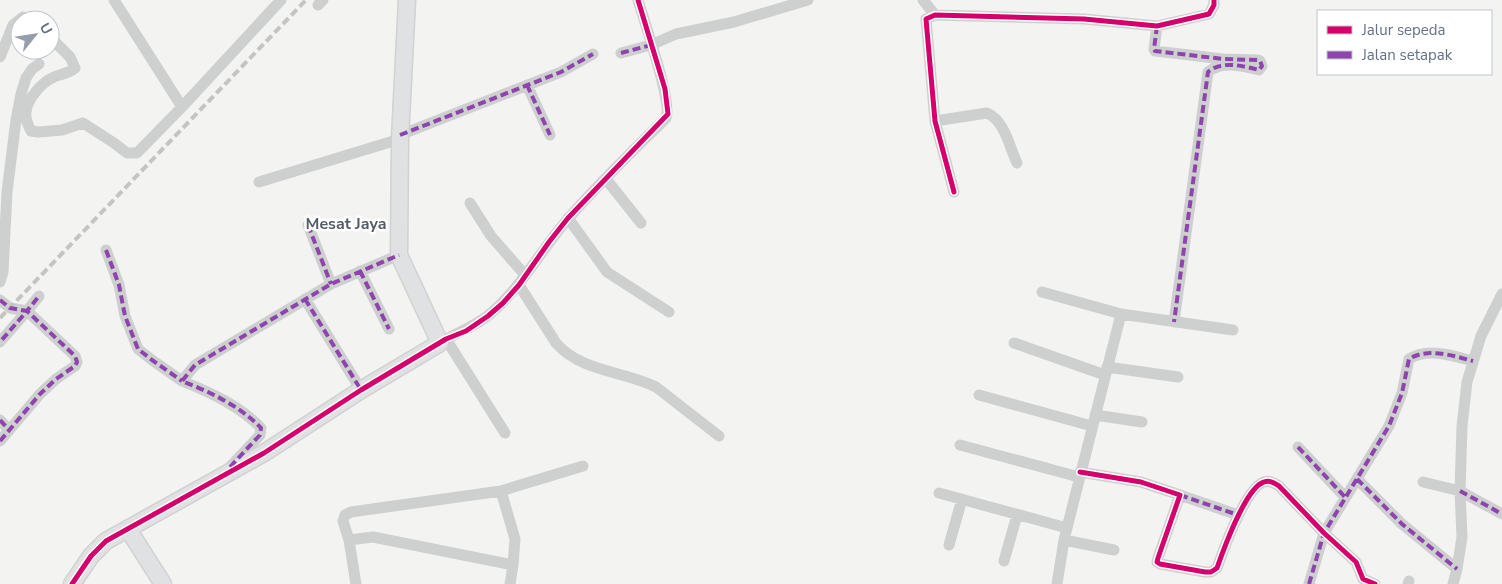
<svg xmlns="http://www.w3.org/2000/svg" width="1502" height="584" font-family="'Nunito Sans',sans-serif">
  <rect width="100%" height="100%" fill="#f3f4f2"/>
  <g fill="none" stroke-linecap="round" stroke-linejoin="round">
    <!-- secondary casing -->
    <g stroke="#d0d1d1" stroke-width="19">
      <path id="secondary" d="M128,529l35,55
        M72,584l19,-28 15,-15 158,-88 97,-63 79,-47 -41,-88 1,-116 7,-139"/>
    </g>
    <!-- street -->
    <path stroke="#cecfcf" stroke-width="11" d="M114,0l68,107
      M923,0l12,15
      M318,5l5,-5
      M1157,26l-3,23 1,2 68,8 35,1 2,1 2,5 -3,4c-16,-4 -37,-10 -51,2l-34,250
      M50,37l20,20 5,11c-5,5 -14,6 -21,9 -12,5 -27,22 -28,35 -1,7 2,13 5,19l7,1 24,-2 21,-7 31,20 13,10h10l45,-46 99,-107
      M621,53l30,-8 25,-11 58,-12 74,-22
      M0,57l13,-32 10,-8 8,3
      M527,85l23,50
      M935,121l52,-8c18,8 22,33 30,50
      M400,135l161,-63 32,-18
      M606,179l35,44
      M259,182l141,-43
      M954,192l-19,-71 -9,-102 9,-4 149,4 73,7 52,-12 5,-9v-5
      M470,203l21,33 34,39
      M568,218l39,54 62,40
      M308,225l23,59
      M106,250l13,35 6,31 13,33 14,11 30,21
      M360,271l29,58
      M0,282l3,-10 4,-80 9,-72 5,-26 5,-16 6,-9 7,-5
      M519,285l37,58c25,29 68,28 100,44l63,49
      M1042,292l79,22 112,16
      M305,299l56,91
      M0,300l10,8 17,3 -27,31
      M446,339l59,94
      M440,343c17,-11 35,-16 50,-29 31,-26 51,-64 77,-94 31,-36 66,-69 99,-102 7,-15 -22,-97 -28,-118
      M1014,343l91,32
      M1107,367l71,10
      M979,395l113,31
      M1095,415l47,7
      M0,420l9,10
      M0,441l40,-47 16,-15 19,-13 2,-4 -2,-6 -48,-45 12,-15
      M960,445l119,32
      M1298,447l47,50
      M229,468l31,-33 1,-7c-21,-22 -51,-36 -79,-47l13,-16 136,-81 68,-29
      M1080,472l61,10 39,13 -22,63 -1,4 3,2 45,8h6l6,-4c6,-17 29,-81 47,-86 6,-2 10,1 15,4l45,47 32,29 7,17 12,5
      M1357,479l45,45 55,45
      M1423,482l37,9 42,23
      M939,493l128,35
      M1180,495l58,20
      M349,540l-6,-19 2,-6 6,-3 150,-21
      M1064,540l50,10
      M949,545l13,-46
      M1004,561l13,-46
      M513,565l2,-26 -14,-48 82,-25
      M356,584l-7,-44 24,-3 140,28 -3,19
      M1057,584l7,-44 57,-226
      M1309,584l15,-51 65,-107 13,-33 7,-34c19,-12 45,-3 64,2
      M1408,584l1,-3
      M1453,584l4,-15 5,-32 -2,-46 2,-65 5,-44 14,-46 21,-42"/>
    <!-- secondary -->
    <use href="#secondary" stroke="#e0e1e2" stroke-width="16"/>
    <!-- rail -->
    <path stroke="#c3c4c4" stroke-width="4" stroke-dasharray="8 4" stroke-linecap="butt" d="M0,318l306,-318"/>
    <!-- quiet -->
    <path stroke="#8e44ad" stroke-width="4" stroke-dasharray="8 4" stroke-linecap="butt" d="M1157,26l-3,23 1,2 68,8 35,1 2,1 2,5 -3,4c-16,-4 -37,-10 -51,2l-34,250
      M621,53l30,-8
      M527,85l23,50
      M400,135l161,-63 32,-18
      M308,225l23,59
      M106,250l13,35 6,31 13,33 14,11 30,21
      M360,271l29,58
      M305,299l56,91
      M0,300l10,8 17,3 -27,31
      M0,420l9,10
      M0,441l40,-47 16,-15 19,-13 2,-4 -2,-6 -48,-45 12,-15
      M1298,447l47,50
      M230,467l30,-32 1,-7c-21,-22 -51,-36 -79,-47l13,-16 136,-81 68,-29
      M1357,479l45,45 55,45
      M1460,491l42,23
      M1180,495l58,20
      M1309,584l15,-51 65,-107 13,-33 7,-34c19,-12 45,-3 64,2"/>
    <!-- cycleway casing -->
    <g stroke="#fff" stroke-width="8">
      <path id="cycleway" d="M954,192l-19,-71 -9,-102 9,-4 149,4 73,7 52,-12 5,-9v-5
        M1080,472l61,10 39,13 -22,63 -1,4 3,2 45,8h6l6,-4c6,-17 29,-81 47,-86 6,-2 10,1 15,4l45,47 32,29 7,17 12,5
        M72,584l19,-28 15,-15 158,-88 97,-63 85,-51 20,-8 22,-15 15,-13 16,-18 30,-43 19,-24 100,-104 -3,-25 -27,-89"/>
    </g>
    <!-- cycleway -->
    <use href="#cycleway" stroke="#d6006c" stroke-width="5"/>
  </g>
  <g text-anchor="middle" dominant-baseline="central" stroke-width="5" stroke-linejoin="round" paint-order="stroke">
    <!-- quarter labels -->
    <g font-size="16" font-weight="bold" fill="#525b67" stroke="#fff">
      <text x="346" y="224">Mesat Jaya</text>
    </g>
  </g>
  <!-- legend -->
  <rect x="1317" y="10" width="175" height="65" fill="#ffffff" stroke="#c1c6cd"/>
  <rect x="1327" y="26" width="25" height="8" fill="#d6006c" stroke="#c1c6cd"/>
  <text x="1362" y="35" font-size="15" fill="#647182">Jalur sepeda</text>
  <rect x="1327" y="51" width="25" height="8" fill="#8e44ad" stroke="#c1c6cd"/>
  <text x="1362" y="60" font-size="15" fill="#647182">Jalan setapak</text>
  <!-- north arrow -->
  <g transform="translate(35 35) rotate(60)"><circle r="24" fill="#ffffff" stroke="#c1c6cd"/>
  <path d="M0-4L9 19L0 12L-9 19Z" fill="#969fa9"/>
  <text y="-8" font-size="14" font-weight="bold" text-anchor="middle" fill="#647182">U</text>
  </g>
</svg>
